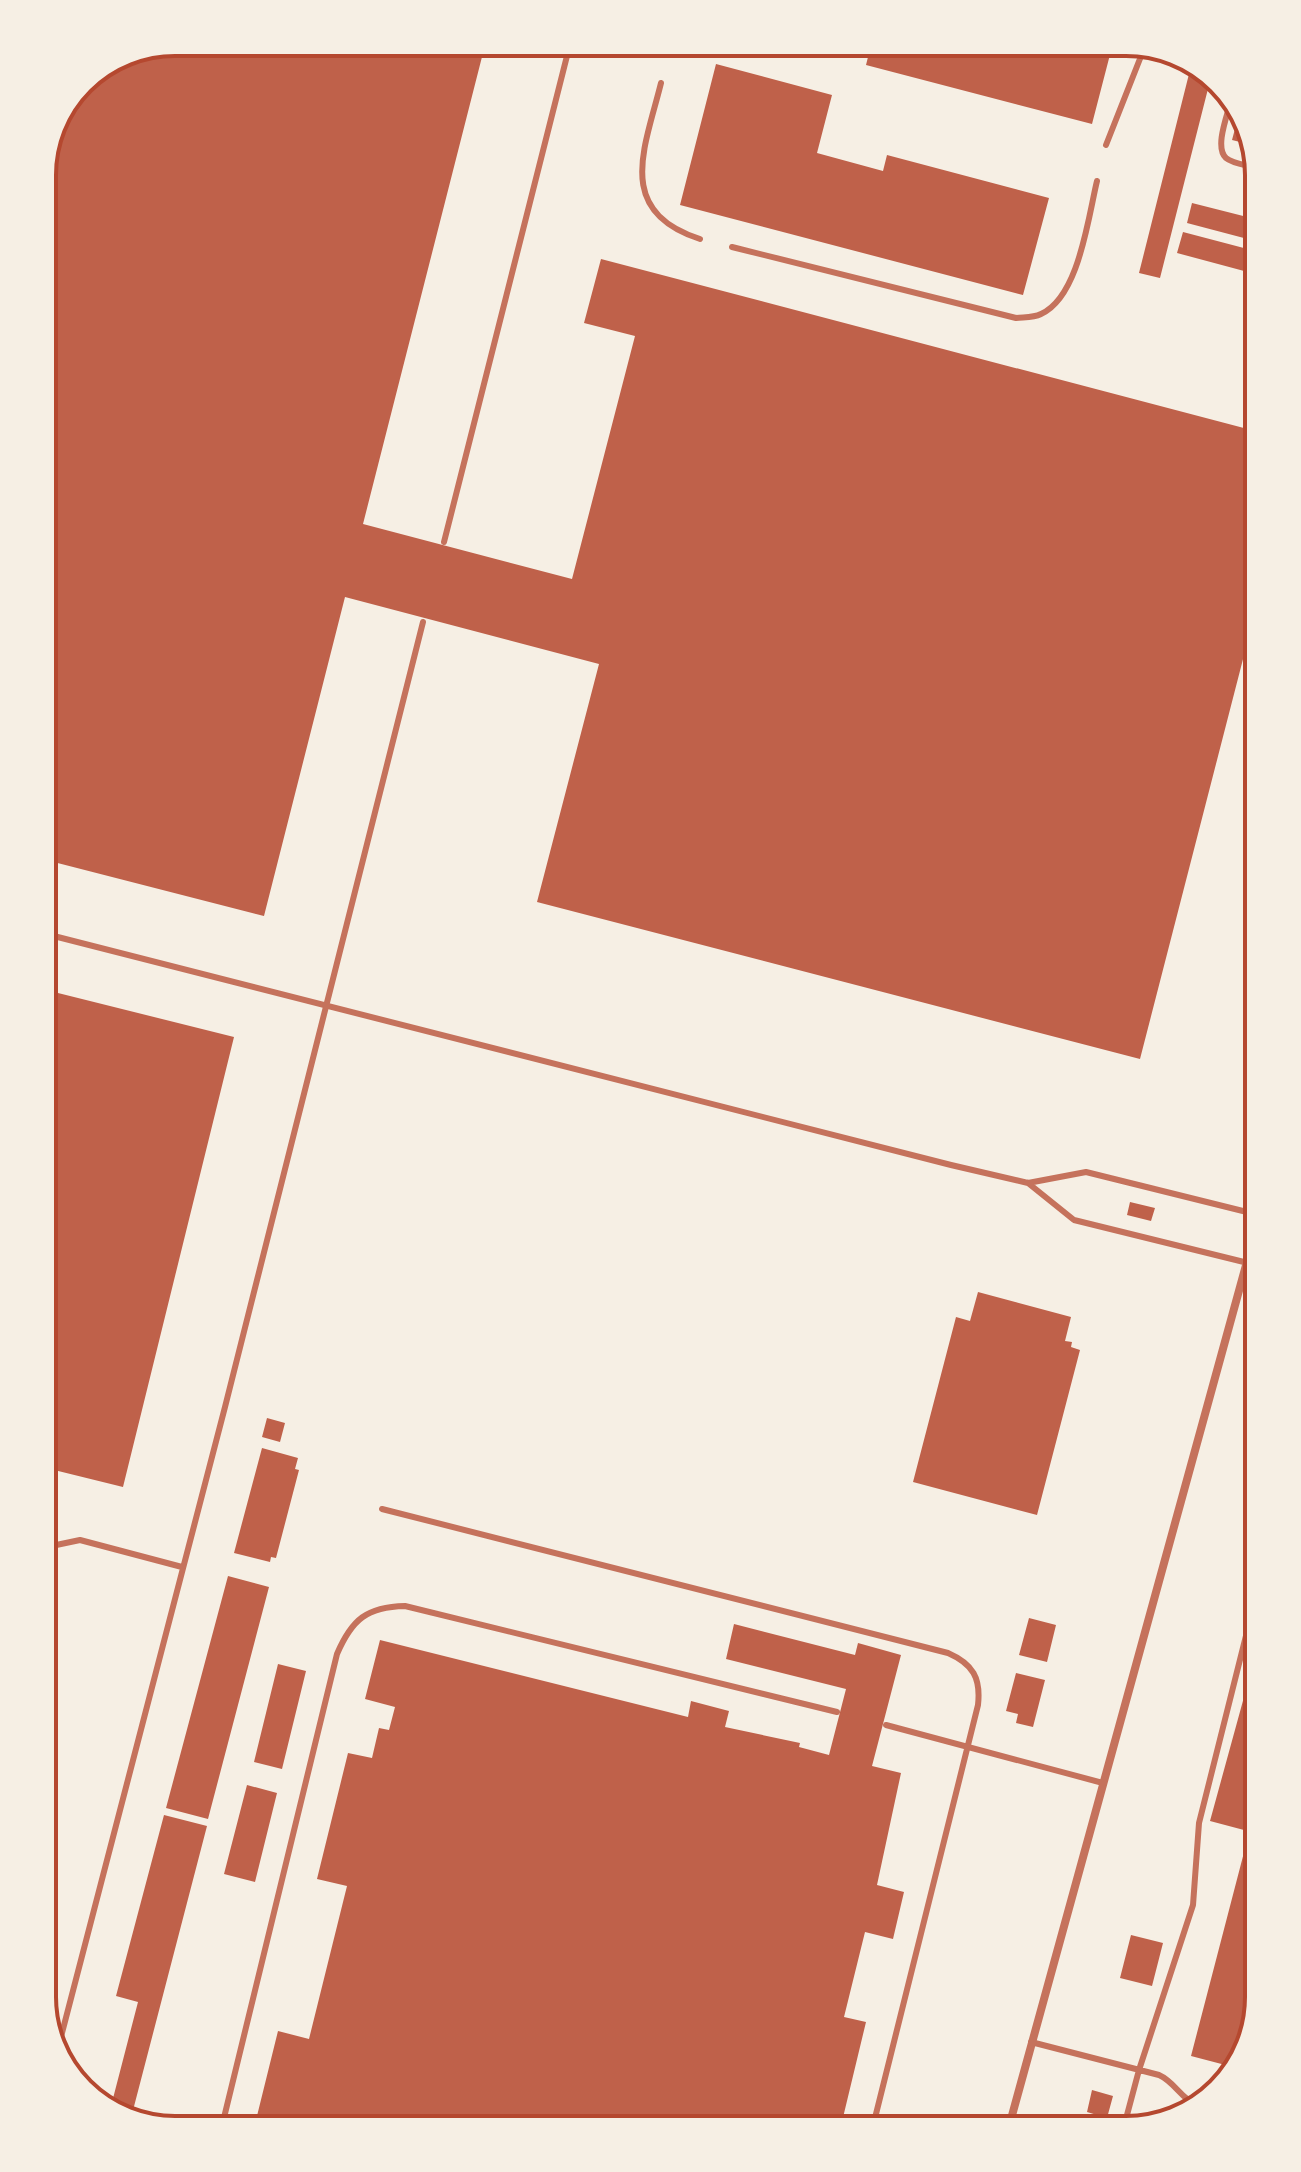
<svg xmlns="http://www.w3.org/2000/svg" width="1301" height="2172" font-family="Helvetica,sans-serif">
  <rect width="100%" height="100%" fill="#f6efe4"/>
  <!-- building -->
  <path fill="#bf614a" d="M1113,43l-21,81 -226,-59 5,-20z
    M484,49l-121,475 209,55 63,-243 -51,-13 17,-64 658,173v165l-119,462 -603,-157 62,-238 -254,-67 -81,319 -222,-57v-692l39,-86 43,-29z
    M1192,62l8,3 11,12 -51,201 -21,-5z
    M716,64l116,31 -15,58 66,18 4,-16 162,43 -26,97 -343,-90z
    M1240,110l5,7 7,28 -20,-5z
    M1192,203l67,17v22l-72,-19z
    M1183,232l76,20v23l-82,-22z
    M42,989l192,48 -111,450 -81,-20z
    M1130,1202l25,6 -4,13 -24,-6z
    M978,1292l93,25 -6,24 7,1 -1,5 9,3 -43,165 -124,-33 43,-165 14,4z
    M267,1418l18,5 -5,19 -18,-5z
    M262,1448l36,10 -3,11 4,1 -23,88 -5,-1 -1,5 -36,-9z
    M228,1576l41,11 -61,232 -42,-11z
    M1029,1618l27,7 -9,37 -28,-7z
    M734,1624l121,31 3,-12 43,12 -29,111 29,7 -24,112 27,7 -11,47 -28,-7 -21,85 22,5 -26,108h-560l-25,-6 23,-93 31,8 38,-153 -30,-7 31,-126 24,5 7,-30 10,2 6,-23 -30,-8 15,-59 308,77 3,-16 38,10 -4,16 75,16 -1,4 30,8 17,-66 -120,-30z
    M1258,1646h1v188l-49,-13z
    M278,1664l28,7 -24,98 -28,-7z
    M1016,1673l29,7 -12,47 -17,-4 2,-9 -12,-3z
    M247,1785l30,8 -22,89 -31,-8z
    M164,1815l43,11 -76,292 -21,-8 28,-108 -22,-6z
    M1248,1837l11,3v158l-20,65 -5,-1 -1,5 -42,-11z
    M1131,1935l32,8 -11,43 -32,-8z
    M1092,2090l21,6 -6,22 -20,-6z"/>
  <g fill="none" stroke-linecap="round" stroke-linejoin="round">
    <!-- service -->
    <path stroke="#c5725c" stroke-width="6" d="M661,83c-16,65 -47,128 39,156
      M1231,100c-3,14 -17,47 -5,58 7,6 22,7 31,10
      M1106,145l39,-99
      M732,247l284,71c8,-1 17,0 25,-4 38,-17 47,-96 56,-133
      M444,542l125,-494
      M42,933l909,232 77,18 58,-11 173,43
      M1028,1183l46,37 174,43
      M382,1509l566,144c25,11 33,25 30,52l-106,425
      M42,1548l38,-8 102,27
      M886,1725l217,58
      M1031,2042l128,33c16,7 22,24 38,30
      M56,2056l169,-649 198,-785
      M221,2130l116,-476c15,-35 30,-47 68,-48l432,106
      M1123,2130l16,-60 54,-165 6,-82 60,-239"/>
    <!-- minor -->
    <path stroke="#c5725c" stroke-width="8" d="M1008,2130l251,-912"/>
  </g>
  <!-- crop -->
  <path d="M0 0H1301V2172H0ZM175 56H1126A119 119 0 0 1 1245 175V1997A119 119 0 0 1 1126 2116H175A119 119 0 0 1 56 1997V175A119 119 0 0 1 175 56Z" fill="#f6efe4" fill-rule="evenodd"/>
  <path fill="none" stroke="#b5482f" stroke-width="4" d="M175 56H1126A119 119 0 0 1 1245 175V1997A119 119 0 0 1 1126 2116H175A119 119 0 0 1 56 1997V175A119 119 0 0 1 175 56Z"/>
</svg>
